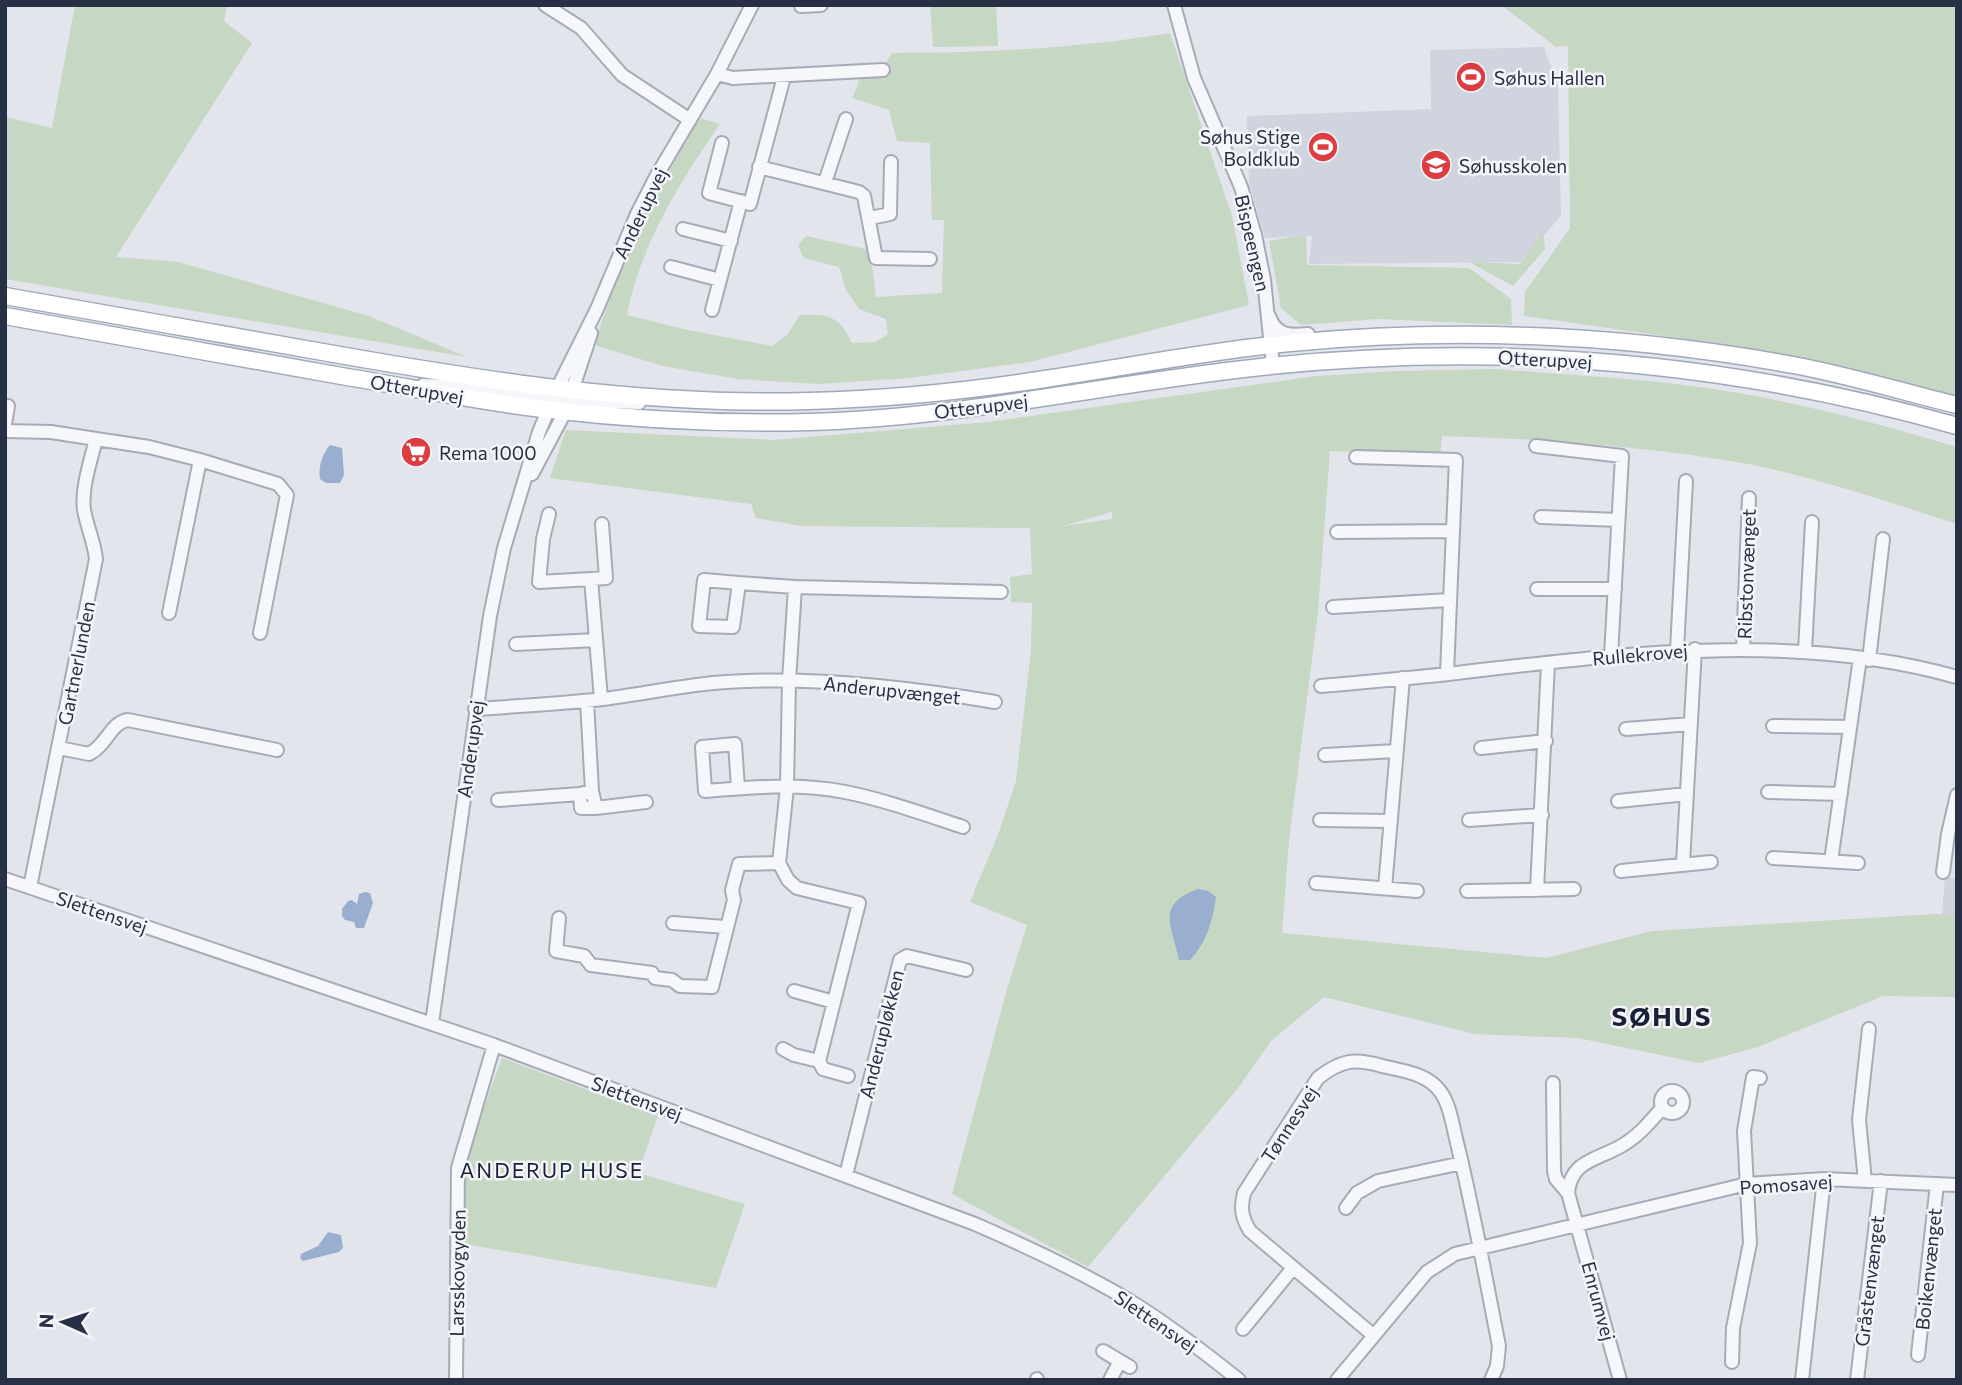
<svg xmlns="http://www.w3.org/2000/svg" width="1962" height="1385" font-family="Commissioner,sans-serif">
  <rect width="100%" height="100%" fill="#e2e5ec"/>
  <!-- built -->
  <path fill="#d0d4de" d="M1544,47l14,39 3,130 -40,46 -212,2 3,-28 -47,2 -16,-55 -2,-67 184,-7 -1,-59z
    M1957,870v45l-15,-1 3,-37 10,1z"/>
  <!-- green -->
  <path fill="#c6d7c3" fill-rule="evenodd" d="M75,5h152l-3,16 28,22 -136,214 62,5 191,54 98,41 -462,-78v-162l47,11z
    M930,5h66l2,41 -65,1z
    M1501,5h456v393c-141,-44 -288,-61 -433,-82l1,-24 45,-64 -2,-182 -12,1z
    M1170,33l62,183 17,89 -219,57 -121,16 -91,6 -80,-5 -75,-13 -69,-21c25,-80 62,-156 106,-227l20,6c-41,59 -79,120 -93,191l56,14 89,17 15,-11 13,-20c29,-1 39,1 52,28l23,-1 13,-8 -2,-15 -27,-10 -13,-19 -7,-23 -35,-9 -6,-12 8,-10 64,14 6,47 66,-4 2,-73h-12l-2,-77 -33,-2 -8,-31 -37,-12 13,-31 20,-2 7,-12c94,0 186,-5 278,-20z
    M1543,231l2,18 -32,37 -44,-24 51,2z
    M1306,235l1,30 162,3 42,31 1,26 -135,-6 -76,6 -20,-17 -12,-67z
    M1495,369c90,7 182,11 271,29 64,13 128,30 191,49v77c-69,-22 -138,-46 -209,-60 -101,-18 -204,-25 -306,-28l-2,20 -110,-5 -12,161 -29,228 -7,93 264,25 106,-27 283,-17 22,1v82l-74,-1 -125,51 -59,16 -121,-25 -103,-4 -151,-37 -53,44 -32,46 -151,180 -136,-73 55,-205 20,-64 -57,-23 29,-70 17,-51 15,-130 1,-48 -21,-1 -1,-25 22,-3 -2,-46 -229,-2 -45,-8 -5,-14 -201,-26 16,-48 208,10 214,-18 328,-46 81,-5zM1112,513v6l-49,7 49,-14z
    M502,1058l156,58 -20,57 107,31 -29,84 -251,-44 -2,-79z"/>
  <!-- water -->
  <path fill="#9aaecf" d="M330,445l12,3 2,27 -4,8h-14l-6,-4c-2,-11 2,-25 10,-34z
    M1198,889l10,2 8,6c-3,24 -10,46 -26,63h-11c-7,-33 -24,-56 19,-71z
    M365,892l5,1 3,10 -9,25h-8l-2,-6 -9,-2 -3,-4v-7l6,-8 4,-1 5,4 2,-10z
    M328,1232l13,3 2,13 -4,4 -36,9 -3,-3 1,-4 17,-8z"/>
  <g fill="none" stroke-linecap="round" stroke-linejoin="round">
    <!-- minor casing -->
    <g stroke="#a6abb7" stroke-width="16">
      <path id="minor" d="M545,5l36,23 41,47 68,45
        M1174,5l20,73 47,109 14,48 9,45 9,86
        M801,6l20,-1
        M717,74l16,4 150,-8
        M722,143l-13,50 41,11 34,-127
        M759,167l100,25 5,4 12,62 54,1
        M825,182l21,-63
        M870,218l20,-4 1,-52
        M683,229l48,12
        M671,267l49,13
        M712,310l29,-109
        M1269,316c7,20 21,20 39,18
        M423,385l24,1 92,11 19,-1
        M563,403l13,-2 63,2
        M5,424l3,-18
        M5,431l46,1 45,7
        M1536,446l86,10 -11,200
        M1356,457l100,3 -9,213
        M200,460l78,24 9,11 -27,138
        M532,474l33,-62 26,-79
        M549,514l-6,25 -4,43 52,-3
        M1541,517l77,3
        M1337,532l116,-1
        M739,583l-35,-3 -5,46 34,1 6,-44 56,4 206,5
        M1537,589h78
        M1333,607l116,-7
        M516,644l80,-4
        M1743,649l6,-151
        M1677,650l9,-169
        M1805,651l7,-129
        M1869,660l14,-121
        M1321,686c53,-5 107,-9 160,-16 159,-18 319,-37 476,7
        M601,699l-10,-120 15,-1 -4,-54
        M587,701l5,90 4,17h-15l-1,-14 12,-3
        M475,709c43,-3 86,-5 128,-10 47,-6 95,-17 143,-18 83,-3 167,7 249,21
        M1773,726l77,1
        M1626,729l65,-5
        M59,748l30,6c18,-9 22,-32 39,-34l149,30
        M1481,748l65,-7
        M1325,755l71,-4
        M738,788l-3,-44 -33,3 3,44c46,-4 94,-8 140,1 40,8 79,22 118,35
        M1768,792l73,2
        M498,800l82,-6
        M1618,801l69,-7
        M596,808l50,-6
        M1320,820l71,1
        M1469,820l73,-5
        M1773,858l85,5
        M1831,861l29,-203
        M779,863l9,17 9,8 62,15 -40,158 -25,-6 -11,-6
        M779,863l8,-76 2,-106 6,-94
        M1683,863l12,-214
        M1621,871l90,-9
        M1943,872l5,-38 9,-39
        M5,879l489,166 481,179c53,23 105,47 155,77 38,23 74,51 109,79
        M1316,883l101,8
        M30,887l66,-328c-2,-18 -9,-32 -12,-49 -3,-22 7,-50 12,-71l53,8 51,13 -31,153
        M1385,888l18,-210
        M1537,890l11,-227
        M1467,891l107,-2
        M559,918l-3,33 28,5 7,9 61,8 3,5 17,2 8,6 32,1 22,-87 -2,-10 7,-26 40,-1
        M673,923l52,4
        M794,991l40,11
        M432,1023l58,-407 14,-68 35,-116 18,-43 40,-80 40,-95 20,-39 60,-101 35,-69
        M819,1061l4,8 25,7
        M1553,1083l1,88 2,8 12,14
        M1661 1102a11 11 0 1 1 22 0a11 11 0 1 1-22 0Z
        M846,1175l54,-215 7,-4 59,14
        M1865,1181l-6,-61 10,-91
        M1346,1208l11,-15 21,-12 84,-18
        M1243,1329l50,-61
        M1373,1335l-123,-104c-8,-13 -10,-22 -6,-38l74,-115c23,-18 36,-20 64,-12 21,5 44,7 58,25 11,15 13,38 18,56 16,66 28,133 41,199l-2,20 -6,14
        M1103,1351l27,16
        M1918,1355l19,-171
        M1732,1362l1,-34 17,-85 -6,-112 9,-54 7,1
        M456,1380l2,-212 36,-123
        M1037,1380v-1
        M1110,1380l10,-19
        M1337,1380l90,-108 28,-18 292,-70 77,-5 133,6
        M1620,1380l-52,-187c3,-35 33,-33 58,-50 14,-9 25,-22 36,-35
        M1802,1380l22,-201
        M1857,1380l24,-199"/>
    </g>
    <!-- major casing -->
    <g stroke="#a0a8b9" stroke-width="19">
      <path id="major" d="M5,296c104,18 208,37 312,55 163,29 326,55 492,50 79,-2 158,-10 236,-22 82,-12 163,-28 245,-36 167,-16 338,-8 503,22 55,10 110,27 164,40
        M5,316c114,20 228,41 342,61 68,11 136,26 205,33 85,10 171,14 257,12 152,-4 301,-39 452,-55 235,-25 468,-6 696,59"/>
    </g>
    <!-- minor -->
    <use href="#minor" stroke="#f6f7fa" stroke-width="12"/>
    <!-- major -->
    <use href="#major" stroke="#fff" stroke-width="16"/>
  </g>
  <!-- icons -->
  <defs>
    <g id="stadium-disc" transform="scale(1.575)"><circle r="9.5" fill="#dc3d43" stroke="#f3f5f9"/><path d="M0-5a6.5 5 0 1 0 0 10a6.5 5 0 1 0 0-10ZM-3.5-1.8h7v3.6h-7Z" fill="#fff"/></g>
    <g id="school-disc" transform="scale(1.575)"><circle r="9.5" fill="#dc3d43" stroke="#f3f5f9"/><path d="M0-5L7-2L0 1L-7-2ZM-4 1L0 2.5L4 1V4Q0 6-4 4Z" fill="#fff"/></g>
    <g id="supermarket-disc" transform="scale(1.575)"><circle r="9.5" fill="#dc3d43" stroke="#f3f5f9"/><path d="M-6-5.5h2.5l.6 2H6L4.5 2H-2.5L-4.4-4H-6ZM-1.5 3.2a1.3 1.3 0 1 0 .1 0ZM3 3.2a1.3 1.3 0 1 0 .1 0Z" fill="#fff"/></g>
  </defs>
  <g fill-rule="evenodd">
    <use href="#stadium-disc" x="1471" y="77"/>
    <use href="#stadium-disc" x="1323" y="147"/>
    <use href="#school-disc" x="1436" y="165"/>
    <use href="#supermarket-disc" x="416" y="452"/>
  </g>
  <g text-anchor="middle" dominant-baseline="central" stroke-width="5" stroke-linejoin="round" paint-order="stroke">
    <!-- poi labels -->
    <g font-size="19" fill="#283046" stroke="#f3f5f9" text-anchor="start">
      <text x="1494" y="77">Søhus Hallen</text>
      <text x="1300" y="136" text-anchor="end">Søhus Stige<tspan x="1300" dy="22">Boldklub</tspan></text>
      <text x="1459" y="165">Søhusskolen</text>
      <text x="439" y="452">Rema 1000</text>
    </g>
    <!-- street labels -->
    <g font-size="19" fill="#283046" stroke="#f3f5f9">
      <text transform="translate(640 213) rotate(-64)">Anderupvej</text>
      <text transform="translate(1253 243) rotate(77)">Bispeengen</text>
      <text transform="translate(1545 359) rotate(3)">Otterupvej</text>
      <text transform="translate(417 389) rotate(10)">Otterupvej</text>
      <text transform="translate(981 406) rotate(-7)">Otterupvej</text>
      <text transform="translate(1746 574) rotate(-88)">Ribstonvænget</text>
      <text transform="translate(1640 654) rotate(-5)">Rullekrovej</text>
      <text transform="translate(76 663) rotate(-79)">Gartnerlunden</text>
      <text transform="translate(892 690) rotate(6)">Anderupvænget</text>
      <text transform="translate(470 749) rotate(-82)">Anderupvej</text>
      <text transform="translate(102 912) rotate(19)">Slettensvej</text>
      <text transform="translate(881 1034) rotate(-76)">Anderupløkken</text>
      <text transform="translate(637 1098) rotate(20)">Slettensvej</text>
      <text transform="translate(1289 1124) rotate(-57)">Tønnesvej</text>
      <text transform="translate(1786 1184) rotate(-4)">Pomosavej</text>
      <text transform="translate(1928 1269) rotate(-84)">Boikenvænget</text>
      <text transform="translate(457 1273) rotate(-89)">Larsskovgyden</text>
      <text transform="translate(1869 1281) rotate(-83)">Gråstenvænget</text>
      <text transform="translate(1599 1301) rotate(75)">Enrumvej</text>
      <text transform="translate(1156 1321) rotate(34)">Slettensvej</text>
    </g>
    <!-- neighbourhood labels -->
    <g font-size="21" letter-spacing="2" fill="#1a2137" stroke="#f3f5f9">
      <text x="552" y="1169">ANDERUP HUSE</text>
    </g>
    <!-- district labels -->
    <g font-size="26" font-weight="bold" letter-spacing="2" fill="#1a2137" stroke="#f3f5f9">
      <text x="1662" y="1015">SØHUS</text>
    </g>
  </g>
  <!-- border -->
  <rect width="1962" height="1385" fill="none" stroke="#283046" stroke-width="14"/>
  <!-- north arrow -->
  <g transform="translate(63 1322) rotate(273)" stroke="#f3f5f9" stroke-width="5" paint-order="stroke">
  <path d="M0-5L12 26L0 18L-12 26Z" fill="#283046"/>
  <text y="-10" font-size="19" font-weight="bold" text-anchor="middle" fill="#283046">N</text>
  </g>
</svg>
